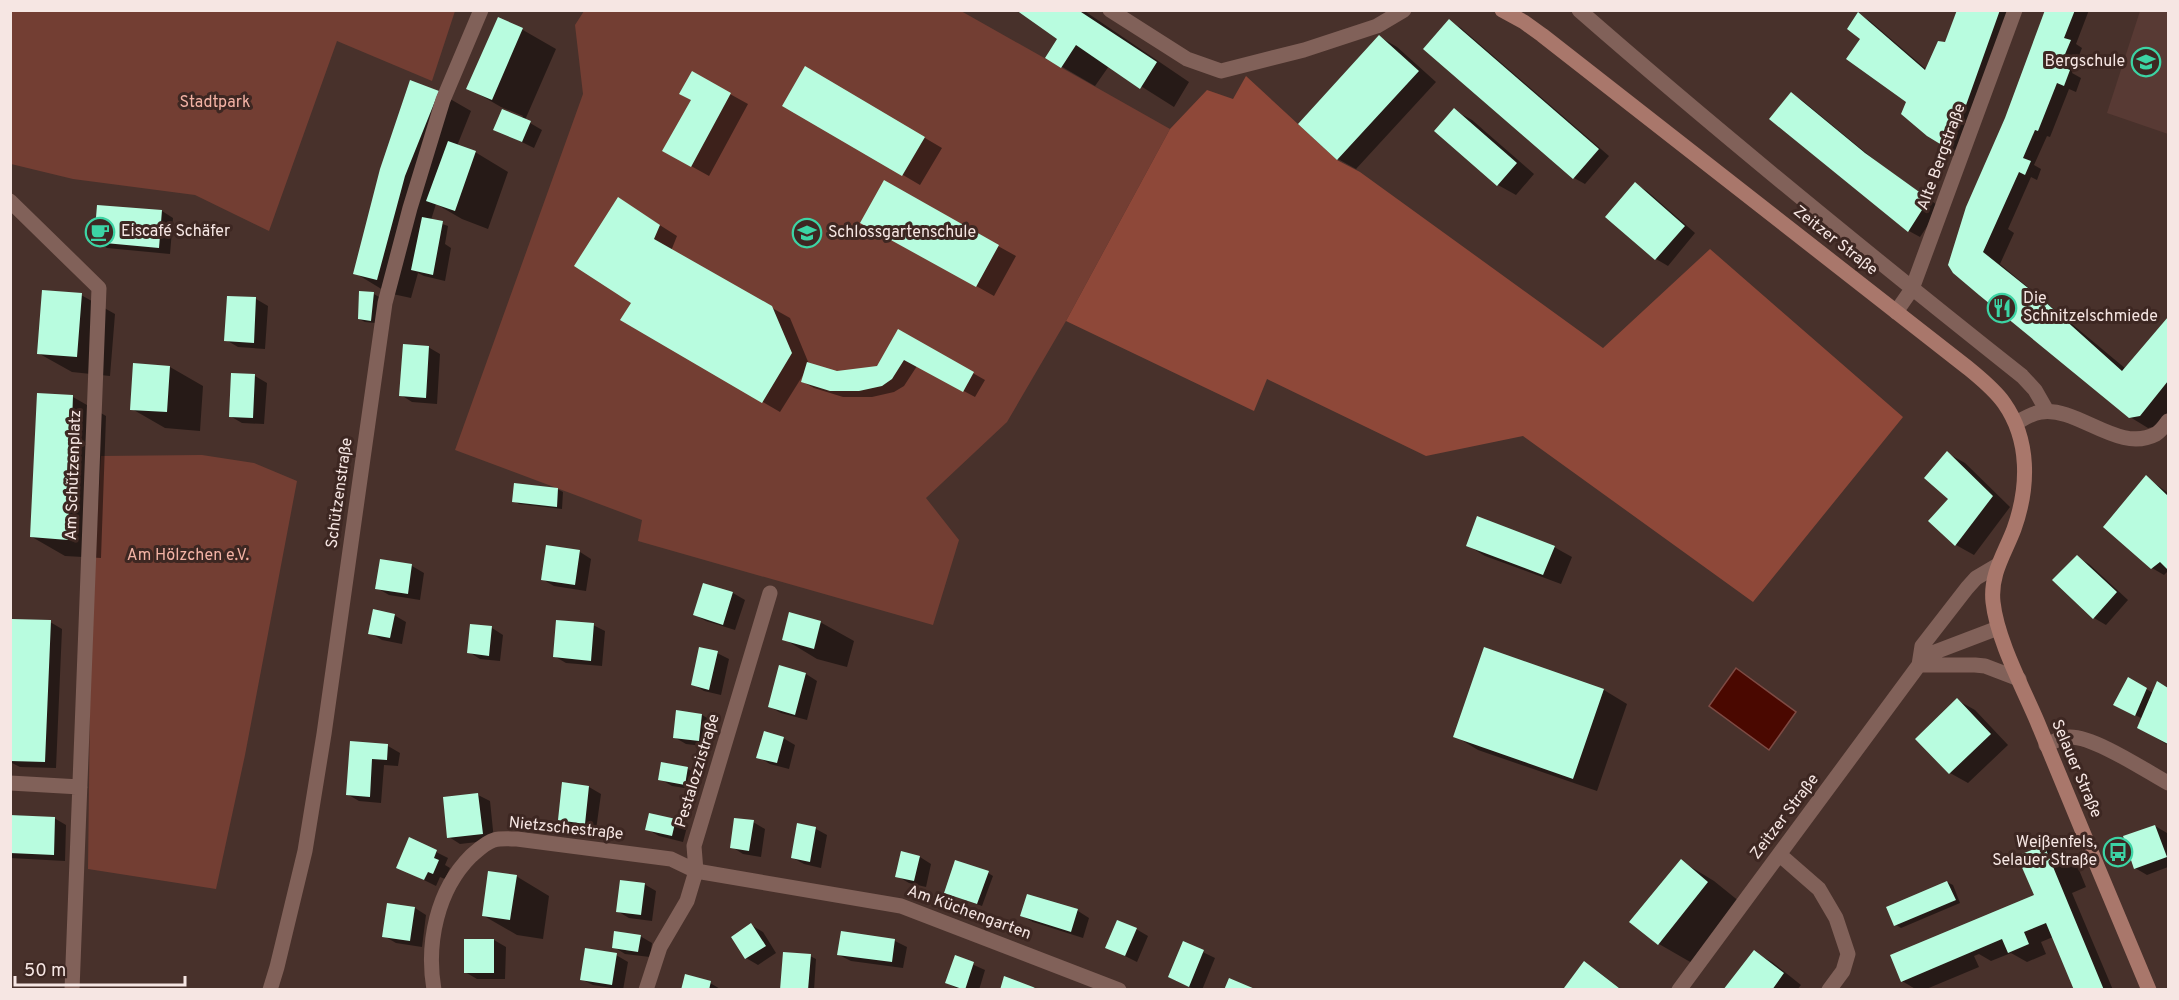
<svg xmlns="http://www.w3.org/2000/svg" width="2179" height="1000" font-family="Overpass,sans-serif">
  <rect width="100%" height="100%" fill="#48312b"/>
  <!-- built -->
  <path fill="#583a34" d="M2140,11h28v123l-61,-21z"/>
  <!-- green -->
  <path fill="#733e33" d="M11,10h444v1l-23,70 -95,-40 -68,190 -74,-36 -122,-16 -62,-15z
    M584,11h377l209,118 -104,192 -59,101 -81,76 33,42 -26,85 -295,-84 4,-21 -187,-70 128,-356 -8,-69z
    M202,455l52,8 43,18 -52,274 -29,134 -128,-20 3,-244 10,-169z"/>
  <!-- forest -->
  <path fill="#8e4839" d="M1246,76l91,84 23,12 243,176 107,-99 193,168 -150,185 -230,-166 -97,20 -159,-77 -13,32 -188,-90 104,-192 37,-39 26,9z"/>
  <!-- water -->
  <path fill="#4a0800" stroke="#7e4b44" stroke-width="1.5" d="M1736,668l60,44 -27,38 -60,-44z"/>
  <!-- shadow -->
  <path fill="#0007" d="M1020,10h63l106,72 -15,25 -65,-41 -14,20 -48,-28 12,-20z
    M1958,10h56l-52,145 -34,-20 -20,-34 -46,-62 -4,-25 12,7 57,49 18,-26z
    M2048,10h41l-13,34 6,4 -10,25 9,5 -5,14 -7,-3 -19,48 -3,-1 -13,29 7,4 -4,11 -6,-3 -23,52 6,4 -14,31 126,105 42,-49v93l-10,13 -10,2 -18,-11 -176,-145 52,-154z
    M499,19l24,11 33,19 -31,71 17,10 -8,18 -39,-19 26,-10 2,-3 -22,-9 -33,-19z
    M1449,21l12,7 148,128 -24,28 -11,-6z
    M1380,37l17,10 39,35 -80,87 -18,-10 -38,-35z
    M806,68l136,80 -22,37 -136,-80z
    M692,73l56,31 -39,72 -45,-25 28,-51z
    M438,92l33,19 -14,35 18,6 33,20 -20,57 -26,-10 -26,-15 -5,16 17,6 -3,18 6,4 -6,33 -21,-5 -6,-3 -7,25 -23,-5 -33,-20z
    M1791,94l12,7 74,61 63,45 -20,30 -11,-6z
    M1454,110l18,10 62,54 -18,21 -18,-10z
    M884,183l132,73 -22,40 -132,-74z
    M1635,184l12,7 48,42 -27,33 -12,-7 -49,-42z
    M636,210l41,26 -6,15 119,67 19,46 27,9 42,-5 21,-37 86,49 -10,17 -58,-31 -13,20 -10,6 -22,5h-29l-29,-9 -11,-6 2,-10 -25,40 -158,-92 11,-17z
    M162,211l11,7 -3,36 -63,-6 -11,-6z
    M374,294l5,3 -3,26 -11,-1 -6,-3z
    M81,295l34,19 -5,62 -38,-4 -34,-19z
    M256,299l12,7 -3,43 -27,-2 -12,-7z
    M428,347l12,7 -3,50 -25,-2 -11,-7z
    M170,367l33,19 -3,45 -35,-3 -33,-19z
    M233,374l22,2 12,7 -3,41 -22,-1 -12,-7z
    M73,397l33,19 -5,142 -36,-2 -33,-19z
    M1947,453l18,10 45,44 -36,48 -18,-10 -26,-24 20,-22z
    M2146,477l22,16v78l-4,4 -12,-7 -47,-41z
    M557,489l6,3 -1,17 -43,-5 -5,-3z
    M1467,545l87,2 18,10 -11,27 -76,-28z
    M580,552l11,7 -5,32 -32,-5 -12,-7z
    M2077,557l12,7 39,36 -22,25 -12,-7 -40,-38z
    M381,561l31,5 12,7 -4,27 -31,-5 -12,-7z
    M704,585l29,8 12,7 -10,30 -29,-9 -11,-6z
    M394,615l12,7 -4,22 -20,-4 -12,-7z
    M13,620l37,2 12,7 -6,139 -36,-1 -10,-5z
    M820,622l34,19 -7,26 -30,-8 -33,-20z
    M593,625l12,6 -3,35 -36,-3 -12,-7z
    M492,628l11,7 -3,26 -20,-2 -11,-7z
    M1485,649l119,41 23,14 -30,87 -119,-41 -23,-14z
    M717,653l12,6 -8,36 -17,-4 -12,-7z
    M780,667l26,7 11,7 -10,39 -26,-7 -11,-6z
    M2129,679l24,14 5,-10 10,6v56l-29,-17 4,-9 -16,-8z
    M1957,700l18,10 33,35 -40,38 -18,-10 -33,-34z
    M678,712l24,3 12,7 -3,25 -25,-3 -12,-7z
    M783,738l12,7 -6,24 -19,-5 -12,-7z
    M351,743l37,3 12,7 -2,13 -14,-1 -3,38 -22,-2 -12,-7z
    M662,764l26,5 12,7 -3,14 -25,-4 -12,-7z
    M563,784l26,3 12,7 -5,36 -25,-4 -12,-7z
    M478,795l12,6 4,39 -34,4 -11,-7z
    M10,815l44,3 12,7 -1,36 -55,-3z
    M675,821l12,6 -4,15 -24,-6 -12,-7z
    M753,822l12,7 -4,28 -18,-3 -11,-7z
    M2155,826l12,7 1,5v29l-21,8 -12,-7z
    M816,829l11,6 -6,33 -17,-4 -11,-6z
    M410,839l38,19 -3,7 5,3 -5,11 -5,-2 -4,9 -38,-19z
    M2044,846l33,19 9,22 -14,6 41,97h-38l-22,-53 -12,5 5,12 -19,8 -16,-9 -20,8 -12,-7 -5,2 5,11 -55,23h-7l-15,-9 133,-85z
    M920,857l11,7 -5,23 -17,-4 -12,-7z
    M1681,861l33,20 26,21 -48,61 -33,-19z
    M988,873l5,3 -11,30 -31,-11z
    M516,876l33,20 -6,43 -26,-4 -33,-19z
    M1947,882l6,3 7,18 -59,25 -5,-3z
    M644,884l12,7 -4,30 -23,-3 -12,-7z
    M1028,896l50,15 11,7 -6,20 -50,-16 -11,-6z
    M415,908l11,7 -4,32 -26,-4 -12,-7z
    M751,925l12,7 13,21 -18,12 -12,-7 -13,-21z
    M1136,929l12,7 -11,26 -30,-15z
    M842,933l53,8 12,6 -4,21 -52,-7 -12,-6z
    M640,936l12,7 -2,14 -25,-3 -11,-7z
    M494,940l12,7 -1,32h-28l-12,-7z
    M1184,943l31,15 -13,32h-7l-26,-13z
    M1754,952l18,10 29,23 -4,5h-72z
    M616,955l12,7 -5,28 -30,-5 -12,-6z
    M810,956l6,3 -2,31 -33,-1z
    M956,957l29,13 -6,20 -21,-1 -11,-6z
    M1584,963l12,7 26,20h-54l-2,-2z
    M710,983l12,7h-39z"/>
  <!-- building -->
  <path fill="#b8fcdf" d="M1016,10h62l79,52 -17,27 -64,-44 -15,23 -16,-10 12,-19z
    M1957,10h43l-50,140 -23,-14 -26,-22 5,-12 -60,-43 14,-20 -13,-10 11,-17 67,58 13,-29 7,1z
    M2045,10h30l-11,28 7,2 -11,26 10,4 -6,16 -7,-3 -19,48 -3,-1 -12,28 8,3 -6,14 -6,-3 -36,80 60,48 79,71 46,-54v64l-28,35 -11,2 -150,-123 -26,-22 -5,-8 18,-58 39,-89z
    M498,17l25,11 -31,72 -26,-11z
    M1449,19l150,130 -26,30 -150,-130z
    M1379,35l40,36 -82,89 -39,-36z
    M805,66l120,71 -23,39 -120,-70z
    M692,71l39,22 -40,74 -29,-16 29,-51 -12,-6z
    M410,80l29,11 -34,85 -28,104 -24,-6 27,-105z
    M1791,92l74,61 64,46 -21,33 -139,-113z
    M1454,108l63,55 -20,23 -63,-55z
    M502,109l29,12 -9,21 -29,-12z
    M448,141l28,10 -21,60 -29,-10z
    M884,180l115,65 -23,42 -116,-64z
    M1635,182l50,44 -30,34 -50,-43z
    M618,197l42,28 -6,14 118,67 20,47 -30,50 -142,-83 11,-17 -57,-37z
    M97,205l65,5 -3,38 -65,-6z
    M422,217l21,4 -10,54 -22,-5z
    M42,290l40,3 -5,64 -40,-3z
    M359,291l15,1 -3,29 -13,-2z
    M227,296l29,1 -2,46 -30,-2z
    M898,329l76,43 -11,20 -59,-32 -12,19 -10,7 -23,5h-29l-29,-9 6,-20 30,9 40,-5z
    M403,344l26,2 -3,52 -27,-2z
    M133,363l37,3 -3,46 -37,-2z
    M231,373l24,1 -2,44 -24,-1z
    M37,393l36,2 -5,145 -38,-3z
    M1947,451l46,45 -38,50 -27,-25 20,-22 -24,-21z
    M2146,475l22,21v74l-8,-8 -9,7 -48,-42z
    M514,483l44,5 -1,19 -45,-5z
    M1477,516l78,30 -12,29 -77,-29z
    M546,545l34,5 -5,35 -34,-5z
    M2077,555l40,37 -24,27 -41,-39z
    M380,559l32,5 -4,30 -33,-5z
    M703,583l30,9 -10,33 -30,-10z
    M373,609l22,5 -5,24 -22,-4z
    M789,612l32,9 -7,28 -32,-9z
    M12,619l39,1 -6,142 -35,-1z
    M556,620l38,3 -3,38 -38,-4z
    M470,624l22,2 -3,30 -22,-3z
    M699,647l19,4 -9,39 -18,-5z
    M1484,647l120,42 -31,90 -120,-42z
    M779,665l27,8 -11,42 -27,-8z
    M2128,677l19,11 -12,28 -22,-11z
    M2157,681l11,7v56l-31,-16z
    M1957,698l34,36 -42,40 -34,-35z
    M676,710l26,4 -3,27 -26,-3z
    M764,731l20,6 -7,26 -21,-5z
    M350,741l38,3 -1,16 -15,-1 -2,38 -24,-2z
    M661,762l27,5 -3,18 -27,-5z
    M562,782l27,4 -4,38 -27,-4z
    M478,793l5,41 -36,4 -4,-41z
    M649,813l27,6 -4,17 -27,-6z
    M10,815l45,2 -1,38 -44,-2z
    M734,818l20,2 -5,31 -19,-3z
    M797,823l19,4 -6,35 -19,-4z
    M2155,825l12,32 -33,12 -11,-33z
    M409,837l28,13 -3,8 5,2 -6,14 -5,-2 -4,8 -28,-12z
    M2044,845l60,145h-30l-28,-67 -22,9 5,12 -21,9 -6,-14 -101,43 -11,-27 144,-60 -17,-39z
    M901,851l19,5 -6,25 -19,-4z
    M1681,859l27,23 -50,63 -29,-23z
    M955,860l34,11 -12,33 -33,-11z
    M488,871l29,4 -7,45 -28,-4z
    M620,880l25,3 -4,32 -25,-3z
    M1947,881l9,19 -62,26 -8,-19z
    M1027,894l51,15 -7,23 -51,-16z
    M387,903l28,4 -5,34 -28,-4z
    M1117,920l20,8 -12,28 -20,-8z
    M751,923l15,23 -21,13 -14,-22z
    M614,931l27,4 -3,17 -26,-4z
    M841,931l54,8 -3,23 -55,-7z
    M464,939h30v34h-30z
    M1183,941l21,9 -15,37 -21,-10z
    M585,948l32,5 -5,32 -32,-5z
    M1754,950l30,23 -12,17h-49z
    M783,952l28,2 -3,36h-28z
    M955,955l19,7 -9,28 -20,-7z
    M1584,961l35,27 -1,2 -54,-2z
    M685,974l26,7 -2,9h-28z
    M1004,976l29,11 6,3h-39z
    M1229,978l26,11v1h-31z"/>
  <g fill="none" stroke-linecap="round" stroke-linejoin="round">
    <!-- minor -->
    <path stroke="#816159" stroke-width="15" d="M1110,10l77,49 34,12 83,-21 73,-24 27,-16
      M1579,10c144,126 293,247 443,366l13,14 12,21
      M10,201l89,87 -27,702
      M1896,312l16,-23 103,-279
      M2016,423c7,-4 16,-10 25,-11 37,-6 77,42 115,22 5,-3 9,-9 12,-13
      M1919,665l3,-19 45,-58 9,-10 22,-13
      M1919,665h56l10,1 34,13
      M2046,745c8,-3 15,-8 23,-8 25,-1 77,34 99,46
      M10,783l70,4
      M1780,855l39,34 17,29 12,36 -5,17 -14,19
      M270,990l7,-23 28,-116 19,-117 61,-431 25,-95 33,-108 38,-90
      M434,990c-8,-47 3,-100 37,-134 6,-5 15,-14 23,-16 7,-2 16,-1 23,-1l154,20 25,12 205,35 218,84
      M646,990l14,-43 27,-46 9,-30 -2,-25 76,-253
      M1679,990l240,-325 16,-13 63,-24"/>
    <!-- secondary -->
    <path stroke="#a9776b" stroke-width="15" d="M1502,10l22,12 18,13 426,333c13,11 26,21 36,35 26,37 25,84 10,126 -9,24 -24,45 -21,73 4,37 29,84 44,119 37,90 74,179 112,269"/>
  </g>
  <!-- icons -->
  <defs>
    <g id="school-ring" transform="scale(1.5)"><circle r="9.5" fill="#3d2722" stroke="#3cd4a4" stroke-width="1.5"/><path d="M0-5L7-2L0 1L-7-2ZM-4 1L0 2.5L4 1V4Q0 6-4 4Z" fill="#3cd4a4"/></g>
    <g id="cafe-ring" transform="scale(1.5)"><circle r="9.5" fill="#3d2722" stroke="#3cd4a4" stroke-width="1.5"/><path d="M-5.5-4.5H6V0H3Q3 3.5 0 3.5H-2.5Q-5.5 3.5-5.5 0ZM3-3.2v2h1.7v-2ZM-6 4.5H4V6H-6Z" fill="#3cd4a4"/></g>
    <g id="restaurant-ring" transform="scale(1.5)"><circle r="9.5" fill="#3d2722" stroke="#3cd4a4" stroke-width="1.5"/><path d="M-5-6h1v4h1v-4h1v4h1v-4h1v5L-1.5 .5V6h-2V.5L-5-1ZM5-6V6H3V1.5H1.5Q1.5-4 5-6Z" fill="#3cd4a4"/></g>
    <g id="bus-ring" transform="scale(1.5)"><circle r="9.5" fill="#3d2722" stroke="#3cd4a4" stroke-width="1.5"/><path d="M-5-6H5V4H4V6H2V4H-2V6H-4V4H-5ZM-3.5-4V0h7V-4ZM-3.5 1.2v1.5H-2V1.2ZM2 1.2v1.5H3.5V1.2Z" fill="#3cd4a4"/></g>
  </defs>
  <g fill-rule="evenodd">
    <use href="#school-ring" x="2146" y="62"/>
    <use href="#cafe-ring" x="100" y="232"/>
    <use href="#school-ring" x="807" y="233"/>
    <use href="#restaurant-ring" x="2002" y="308"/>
    <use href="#bus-ring" x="2118" y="852"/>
  </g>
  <g text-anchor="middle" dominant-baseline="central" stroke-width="6" stroke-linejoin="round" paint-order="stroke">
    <!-- poi labels -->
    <g font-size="16" fill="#f6e6e3" stroke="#3d2722" text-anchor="start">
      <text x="2125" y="62" text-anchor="end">Bergschule</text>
      <text x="121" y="232">Eiscafé Schäfer</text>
      <text x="828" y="233">Schlossgartenschule</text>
      <text x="2023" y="299">Die<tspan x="2023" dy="18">Schnitzelschmiede</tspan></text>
      <text x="2097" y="843" text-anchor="end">Weißenfels,<tspan x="2097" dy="18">Selauer Straße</tspan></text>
    </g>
    <!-- park labels -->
    <g font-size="16" fill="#f3b3a5" stroke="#3d2722">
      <text x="215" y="103">Stadtpark</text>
      <text x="188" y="556">Am Hölzchen e.V.</text>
    </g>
    <!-- street labels -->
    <g font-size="16" fill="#f6e6e3" stroke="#3d2722">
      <text transform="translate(1942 157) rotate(-70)">Alte Bergstraße</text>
      <text transform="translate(1835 241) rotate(38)">Zeitzer Straße</text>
      <text transform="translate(74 475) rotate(-88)">Am Schützenplatz</text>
      <text transform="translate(340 493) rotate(-82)">Schützenstraße</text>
      <text transform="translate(2076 769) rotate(67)">Selauer Straße</text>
      <text transform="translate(698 771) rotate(-73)">Pestalozzistraße</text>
      <text transform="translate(1785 817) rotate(-53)">Zeitzer Straße</text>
      <text transform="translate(566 829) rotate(6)">Nietzschestraße</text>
      <text transform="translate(969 913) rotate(20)">Am Küchengarten</text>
    </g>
  </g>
  <!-- border -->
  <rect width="2179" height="1000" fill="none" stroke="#f6e6e3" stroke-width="24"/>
  <!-- scale -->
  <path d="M15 976v9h170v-9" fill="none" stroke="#f6e6e3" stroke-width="3"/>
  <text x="24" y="976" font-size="18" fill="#f6e6e3" stroke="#3d2722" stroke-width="4.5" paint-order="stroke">50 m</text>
</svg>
